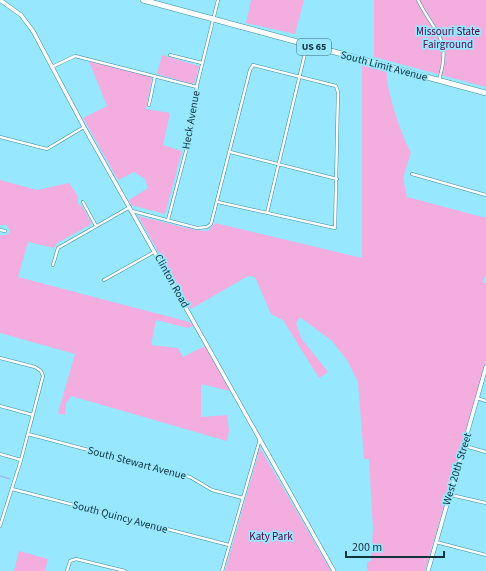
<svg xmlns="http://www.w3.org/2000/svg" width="486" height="571" font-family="'Source Sans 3',sans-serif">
  <rect width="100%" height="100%" fill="#97e7fe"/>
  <!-- green -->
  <path fill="#f3adde" d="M251,0h53l-9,34 -49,-11z
    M374,0h112v87l-112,-30z
    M162,55l37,11 -4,16 -3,2 -35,-10z
    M88,59l64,18 -6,32 24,4 -7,32 19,6 -17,63 -34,-9 -2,-5 19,-12 -3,-9 -11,-7 -16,8 -35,-62 24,-12z
    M362,64l25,5c-3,16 15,69 24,83l-8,26 4,19 79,21v55l-3,9 3,1v78l-61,210h-58v-9l4,-1 2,-32 -4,-70h-5l-6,-77 -11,-22 -15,-19 -32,-24 -4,6 5,15 27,34 -9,6 -36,-58 -12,-6 -16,-37 -7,-1 -57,33 -53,-93 57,14 13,1 7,-8 147,35z
    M0,180l37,10 32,-7 9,13v8l4,2 9,16 -1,3 -33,18 -3,5 -26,-6 -10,35 171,45 5,3 -6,3 -32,-8 -5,25 27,3 5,9 22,-11 25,45 -29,-7v33l26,-2 2,16 -2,10 -156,-45 -5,7 -1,12 -7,-2 17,-59 -75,-21v-98h7l3,-3 -3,-7h-7z
    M260,448l71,123h-106z
    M19,551l29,8 -3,12h-31z"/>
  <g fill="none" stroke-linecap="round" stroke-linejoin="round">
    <!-- stream -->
    <path stroke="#a2aaf2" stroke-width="1" d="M0,476l10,3"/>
    <!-- street casing -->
    <g stroke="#398ba0" stroke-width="3.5">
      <path id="street" d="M418,0c17,35 34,36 21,80
        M170,55l32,8
        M52,67l23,-11 122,31
        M149,105l6,-29
        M0,137l47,12 37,-22
        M230,152l107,27
        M412,174l74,21
        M83,202l13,24
        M132,211l65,17 10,-1 4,-3 39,-154 3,-5 83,21 2,6 -3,136 -117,-26
        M267,213l40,-168
        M168,220l23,-88 6,-47 21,-85
        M0,230l5,1
        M53,265l5,-17 72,-41
        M104,280l50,-28
        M0,358l35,9 6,4 2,5 -22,84 -21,66
        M477,398l9,3
        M0,406l33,9
        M28,434l162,43 22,13 31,8
        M465,446l21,6
        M0,454l21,6
        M12,489l217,56
        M451,495l35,8
        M436,542l50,13
        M67,571l3,-10 6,-2 49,12
        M222,571l38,-132"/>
    </g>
    <!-- secondary casing -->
    <g stroke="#398ba0" stroke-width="4.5">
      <path id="secondary" d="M0,0l21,15 12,16 51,96 250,444
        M428,571l58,-204"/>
    </g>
    <!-- highway casing -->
    <g stroke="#398ba0" stroke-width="6">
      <path id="highway" d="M143,0l343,93"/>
    </g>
    <!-- street -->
    <use href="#street" stroke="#fff" stroke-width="2.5"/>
    <!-- secondary -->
    <use href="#secondary" stroke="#fff" stroke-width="3.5"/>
    <!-- highway -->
    <use href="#highway" stroke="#fff" stroke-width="5"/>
  </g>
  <g text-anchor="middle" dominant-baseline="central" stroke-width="3.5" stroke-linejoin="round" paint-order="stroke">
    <!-- shield labels -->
    <rect fill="#97e7fe" stroke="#396976" stroke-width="1" x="297" y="39" width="34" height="16" rx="3"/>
    <g font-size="10" font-weight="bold" fill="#11333c">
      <text x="314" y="47">US 65</text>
    </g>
    <!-- park labels -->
    <g font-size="11" fill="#580348" stroke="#97e7fe">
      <text x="448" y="31">Missouri State<tspan x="448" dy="13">Fairground</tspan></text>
      <text x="271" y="536">Katy Park</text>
    </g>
    <!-- street labels -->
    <g font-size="11" fill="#11333c" stroke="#97e7fe">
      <text transform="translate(384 66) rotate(15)">South Limit Avenue</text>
      <text transform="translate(191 120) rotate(-80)">Heck Avenue</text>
      <text transform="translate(172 281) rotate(61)">Clinton Road</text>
      <text transform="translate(137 463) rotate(15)">South Stewart Avenue</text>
      <text transform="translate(457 469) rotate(-73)">West 20th Street</text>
      <text transform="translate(120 517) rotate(15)">South Quincy Avenue</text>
    </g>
  </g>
  <!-- scale -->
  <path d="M346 551v6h98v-6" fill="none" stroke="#11333c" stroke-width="2"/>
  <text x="352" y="551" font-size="12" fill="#11333c" stroke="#97e7fe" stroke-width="3" paint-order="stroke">200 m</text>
</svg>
